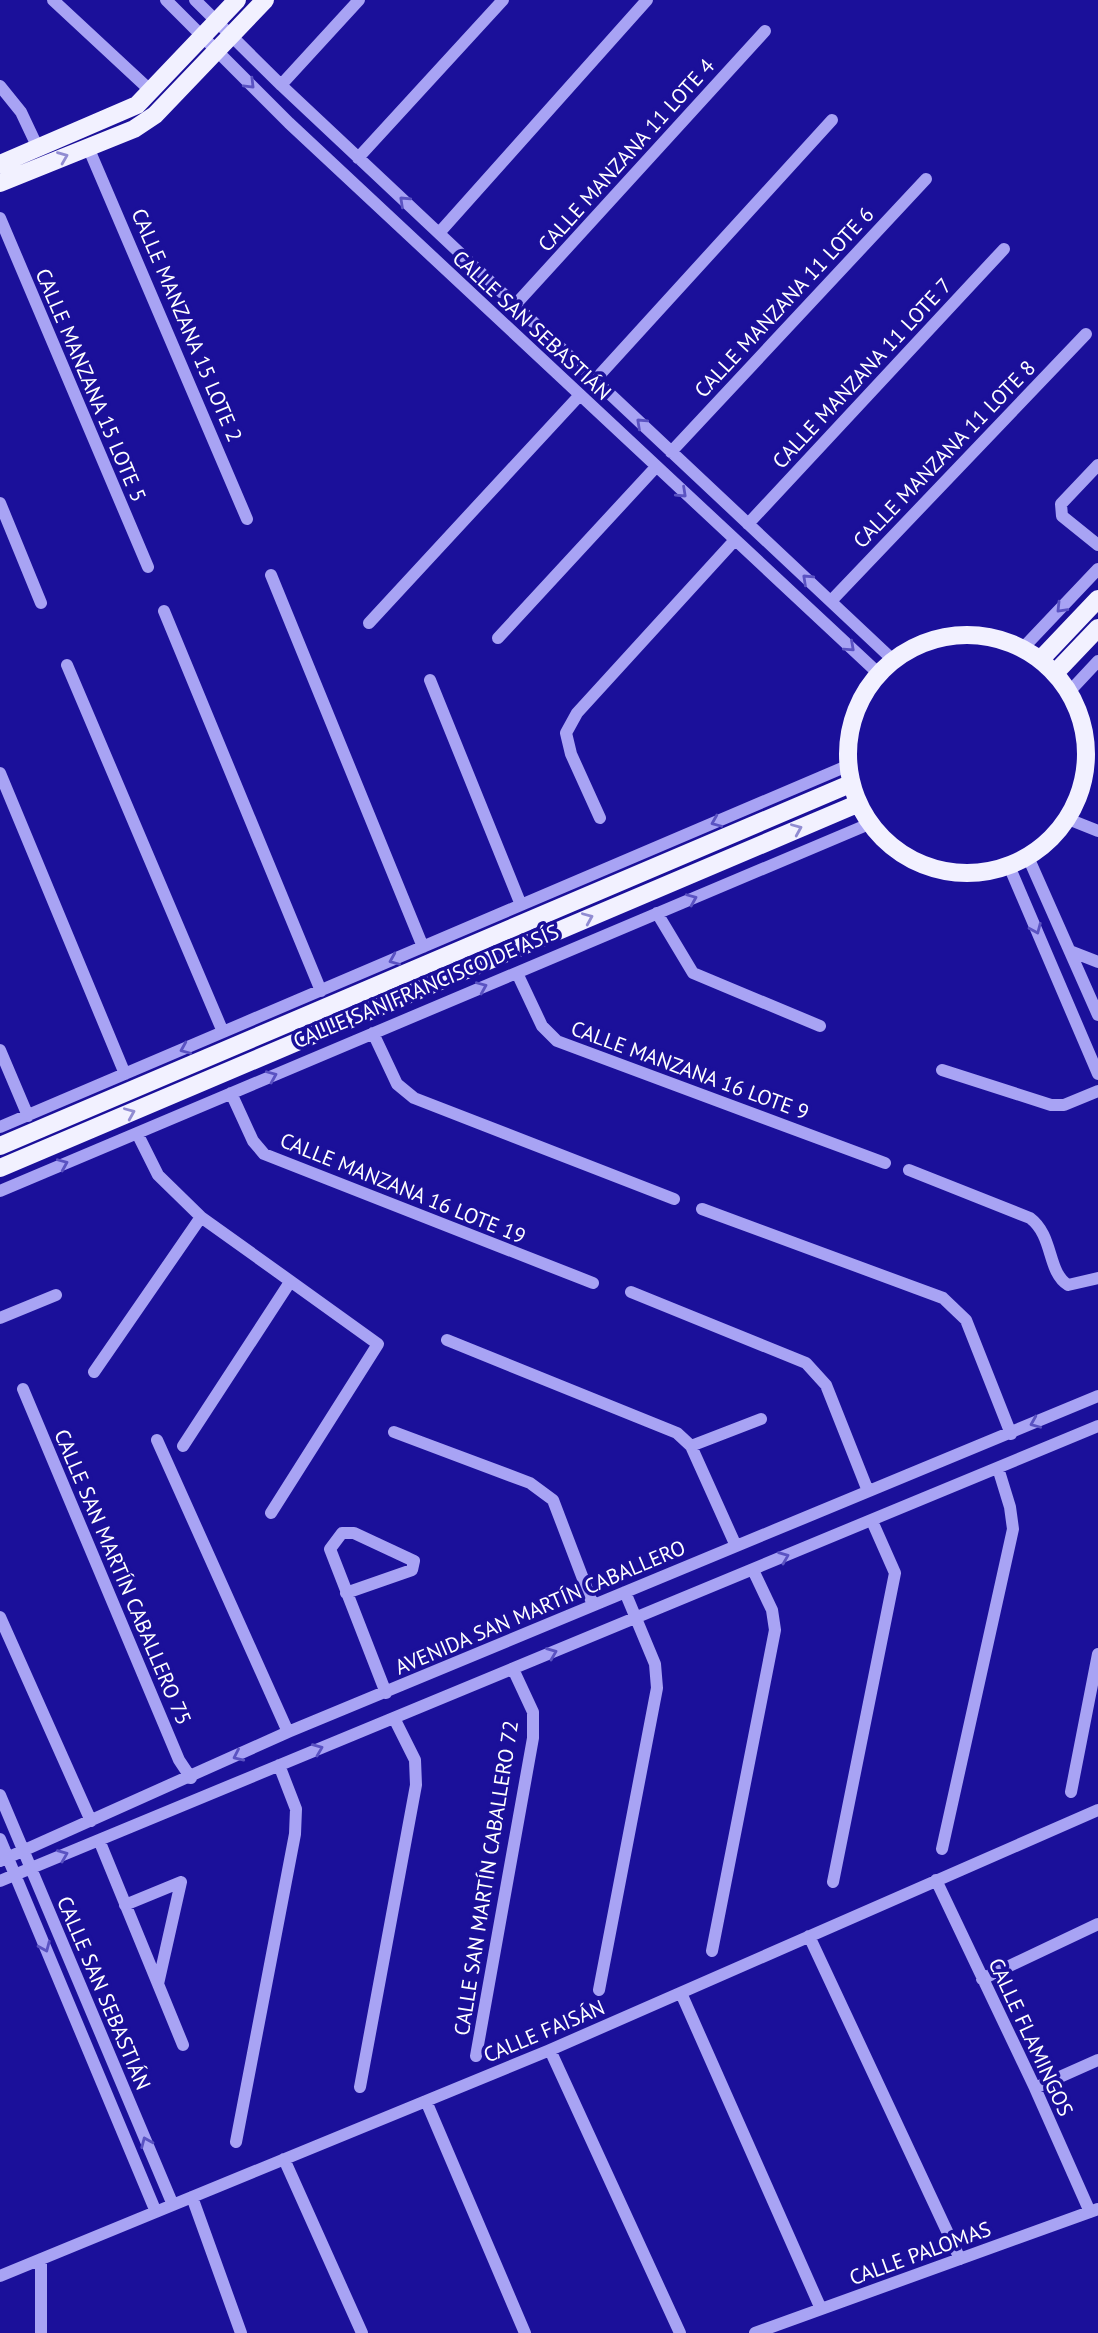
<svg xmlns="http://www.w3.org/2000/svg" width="1098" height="2333" font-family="'PT Sans',sans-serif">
  <rect width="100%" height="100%" fill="#1b109a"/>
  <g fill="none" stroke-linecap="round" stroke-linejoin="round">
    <!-- minor -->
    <path stroke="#a8a3f4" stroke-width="12" d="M53,0l99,92
      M166,0l123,123 589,550
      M195,0l86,85 611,574
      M281,85l78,-85
      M0,86l21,26 17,36
      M88,147l159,372
      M358,158l145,-158
      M0,218l148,349
      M439,233l208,-233
      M515,305l250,-274
      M595,380l237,-260
      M671,452l255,-273
      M1098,465l-37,39 1,12 36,29
      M0,503l41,100
      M748,524l256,-275
      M271,575l152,372
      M831,601l255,-267
      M164,611l157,380
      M369,623l210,-227
      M498,638l157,-170
      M1024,647l74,-78
      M67,665l156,367
      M430,680l91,225
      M1070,691l28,-30
      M0,773l125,301
      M600,818l-29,-64 -5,-21 11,-20 157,-172
      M1068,819l30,12
      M1028,857l70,158
      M1009,866l89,208
      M657,913l36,60 127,53
      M1070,951l28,11
      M517,973l25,53 15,15 328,122
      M373,1033l24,51 17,14 260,101
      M0,1050l28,66
      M942,1070l109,35h13l34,-14
      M231,1093l22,48 11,13 329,129
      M0,1127l847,-361
      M137,1133l21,42 43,42 177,127 -107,169
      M909,1170l121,48c24,18 17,54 38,67l30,-7
      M0,1191l869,-367
      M702,1209l241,89 23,22 45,114
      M631,1292l175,71 20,22 42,106
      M0,1318l56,-23
      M447,1340l230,93 14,13 45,100
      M94,1372l107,-155
      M23,1389l156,371 12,18
      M394,1432l136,51 23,17 40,105
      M157,1440l131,292
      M183,1446l107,-164
      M691,1446l70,-27
      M346,1593l66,-23 2,-9 -60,-28h-12l-12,16 56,144
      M0,1617l91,204
      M1071,1792l27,-138
      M0,1795l173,410
      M0,1839l156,373
      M99,1840l84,205
      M942,1849l71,-320 -3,-22 -12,-39
      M0,1861l288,-129 810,-336
      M936,1880l99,208 55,124
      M0,1881l1098,-455
      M833,1882l62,-309 -23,-52
      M125,1905l56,-23
      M809,1936l151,323
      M712,1951l63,-321 -3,-20 -19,-40
      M982,1979l116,-55
      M158,1984l23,-102
      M599,1990l58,-302 -2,-24 -30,-72
      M681,1993l140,316
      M550,2050l130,283
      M476,2056l57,-318v-26l-20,-43
      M360,2087l56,-302 -1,-25 -21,-42
      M1035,2088l63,-28
      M426,2101l99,232
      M236,2142l59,-308 1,-25 -17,-44
      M284,2159l78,174
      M192,2197l49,136
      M41,2259v74
      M0,2276l550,-226 548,-240
      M755,2333l343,-124"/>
    <!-- major -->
    <path stroke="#f2f1ff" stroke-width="18" d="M0,164l137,-59 100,-105
      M0,183l134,-54 21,-14 110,-115
      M848 754a119 119 0 1 1 238 0a119 119 0 1 1-238 0Z
      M1041,659l57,-60
      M1056,672l42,-44
      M0,1146l850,-362
      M0,1168l857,-364"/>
  </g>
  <!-- one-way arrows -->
  <defs><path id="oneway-chevron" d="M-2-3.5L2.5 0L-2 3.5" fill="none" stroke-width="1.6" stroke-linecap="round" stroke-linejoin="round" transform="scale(1.75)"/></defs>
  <g stroke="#5a52c2">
    <use href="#oneway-chevron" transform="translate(250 84) rotate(45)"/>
    <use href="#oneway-chevron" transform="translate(404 201) rotate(-137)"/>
    <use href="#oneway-chevron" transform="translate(641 423) rotate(-137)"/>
    <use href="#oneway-chevron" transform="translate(682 493) rotate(43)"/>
    <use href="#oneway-chevron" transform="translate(807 579) rotate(-137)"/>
    <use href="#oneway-chevron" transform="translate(1061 608) rotate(134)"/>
    <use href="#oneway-chevron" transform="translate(850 647) rotate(42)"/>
    <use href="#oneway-chevron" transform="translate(716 822) rotate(157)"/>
    <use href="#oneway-chevron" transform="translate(692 899) rotate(-23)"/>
    <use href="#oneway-chevron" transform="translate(1036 929) rotate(67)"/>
    <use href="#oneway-chevron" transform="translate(394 960) rotate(157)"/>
    <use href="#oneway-chevron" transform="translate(482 987) rotate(-23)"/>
    <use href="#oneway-chevron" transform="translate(185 1049) rotate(157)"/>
    <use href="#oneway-chevron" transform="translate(272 1076) rotate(-23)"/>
    <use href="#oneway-chevron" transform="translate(63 1164) rotate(-23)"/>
    <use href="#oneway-chevron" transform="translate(1035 1423) rotate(157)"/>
    <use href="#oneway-chevron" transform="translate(784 1557) rotate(-22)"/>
    <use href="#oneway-chevron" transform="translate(552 1653) rotate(-22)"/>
    <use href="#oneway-chevron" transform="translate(318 1749) rotate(-22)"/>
    <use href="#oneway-chevron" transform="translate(238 1756) rotate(155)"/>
    <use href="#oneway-chevron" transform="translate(63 1855) rotate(-22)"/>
    <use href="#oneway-chevron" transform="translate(45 1947) rotate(67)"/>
    <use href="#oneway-chevron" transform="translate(146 2142) rotate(-113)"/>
  </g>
  <g stroke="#918cd2">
    <use href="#oneway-chevron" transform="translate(63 157) rotate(-22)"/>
    <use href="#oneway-chevron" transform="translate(797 829) rotate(-23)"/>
    <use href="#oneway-chevron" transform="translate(588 918) rotate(-23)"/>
    <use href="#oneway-chevron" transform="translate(130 1113) rotate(-23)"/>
  </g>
  <g text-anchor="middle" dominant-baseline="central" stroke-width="7" stroke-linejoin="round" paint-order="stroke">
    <!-- street labels -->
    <g font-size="21" fill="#fff" stroke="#1b109a">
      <text transform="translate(626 155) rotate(-48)">CALLE MANZANA 11 LOTE 4</text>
      <text transform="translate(784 302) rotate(-47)">CALLE MANZANA 11 LOTE 6</text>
      <text transform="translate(187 325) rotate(67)">CALLE MANZANA 15 LOTE 2</text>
      <text transform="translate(532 325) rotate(43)">CALLE SAN SEBASTIÁN</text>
      <text transform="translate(862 373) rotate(-47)">CALLE MANZANA 11 LOTE 7</text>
      <text transform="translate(91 385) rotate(67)">CALLE MANZANA 15 LOTE 5</text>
      <text transform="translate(944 454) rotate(-46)">CALLE MANZANA 11 LOTE 8</text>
      <text transform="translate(426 986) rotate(-23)">CALLE SAN FRANCISCO DE ASÍS</text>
      <text transform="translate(690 1070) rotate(20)">CALLE MANZANA 16 LOTE 9</text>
      <text transform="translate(403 1188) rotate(22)">CALLE MANZANA 16 LOTE 19</text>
      <text transform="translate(123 1577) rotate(67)">CALLE SAN MARTÍN CABALLERO 75</text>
      <text transform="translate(540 1607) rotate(-23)">AVENIDA SAN MARTÍN CABALLERO</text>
      <text transform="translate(486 1878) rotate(-81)">CALLE SAN MARTÍN CABALLERO 72</text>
      <text transform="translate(104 1993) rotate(67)">CALLE SAN SEBASTIÁN</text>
      <text transform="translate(544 2031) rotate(-23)">CALLE FAISÁN</text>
      <text transform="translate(1031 2037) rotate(65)">CALLE FLAMINGOS</text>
      <text transform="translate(920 2253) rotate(-20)">CALLE PALOMAS</text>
    </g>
  </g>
</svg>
